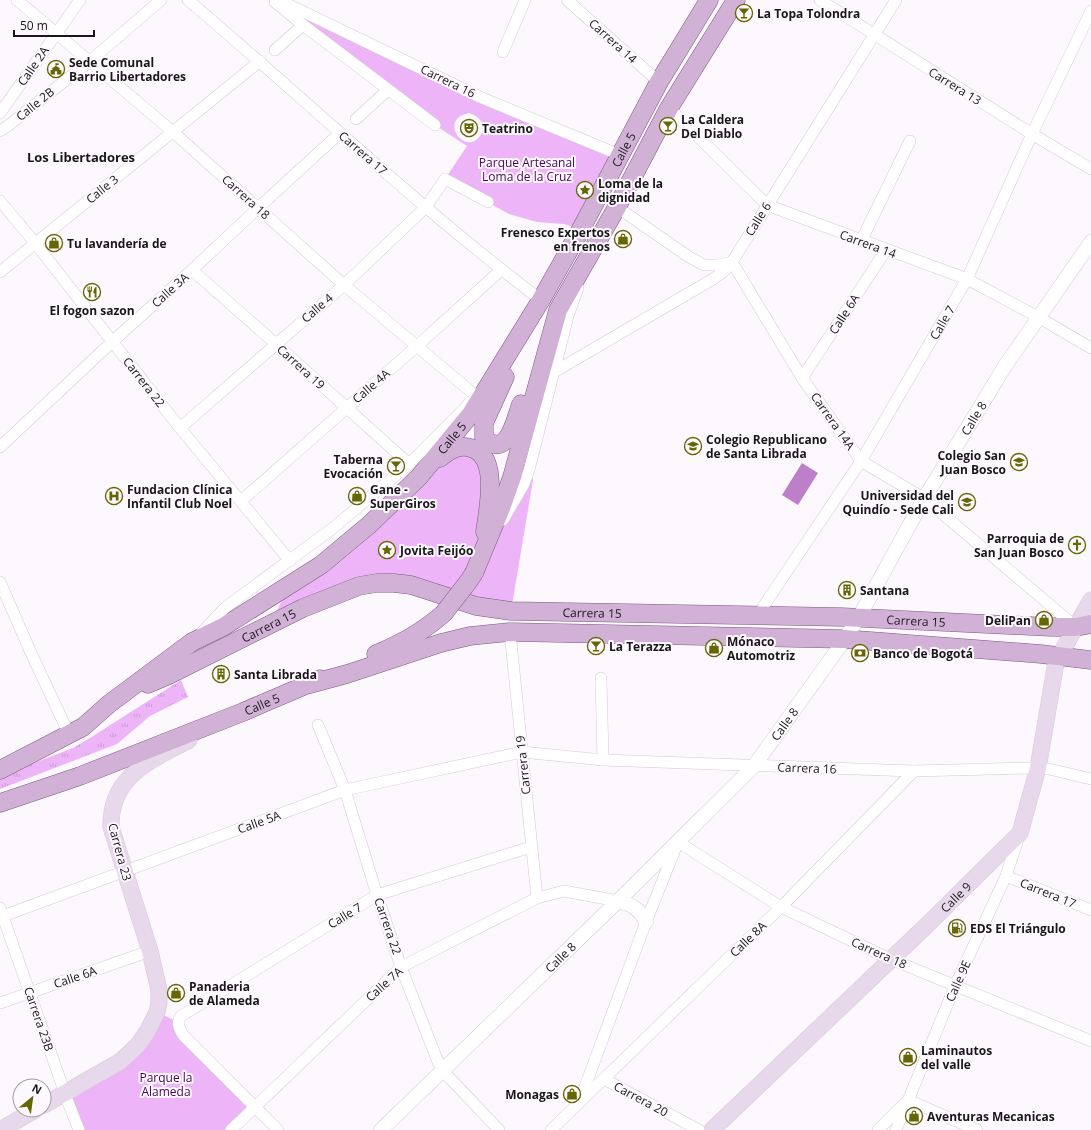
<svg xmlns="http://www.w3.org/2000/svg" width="1091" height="1130" font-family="'Open Sans',sans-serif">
  <defs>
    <pattern id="grass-tufts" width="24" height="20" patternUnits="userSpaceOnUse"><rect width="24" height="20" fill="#edb4f8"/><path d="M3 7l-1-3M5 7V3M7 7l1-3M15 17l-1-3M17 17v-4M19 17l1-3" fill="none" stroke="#cb9ad4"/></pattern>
  </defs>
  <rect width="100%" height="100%" fill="#fdf7fe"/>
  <!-- grass -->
  <path fill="url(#grass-tufts)" d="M181,680l7,17 -38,19 -33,28 -117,45v-13l73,-28 17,-10z"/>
  <!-- park -->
  <path fill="#edb4f8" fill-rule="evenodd" d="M306,12l314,143 -39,74 -17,-5 -27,-2 -28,-8 -64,-35 22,-33 -32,-21 -132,-100zM469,113c10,3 19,12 11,23 -15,21 -43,-17 -11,-23z
    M454,448l30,11v90l45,-79 4,10 -22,131 -117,-28 -91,25 -26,3 11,-24z
    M157,1012l21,10 76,85 -23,23h-152l-14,-37 56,-32z"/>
  <!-- water -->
  <path fill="#be7fca" d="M802,463l16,10 -20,32 -16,-10z"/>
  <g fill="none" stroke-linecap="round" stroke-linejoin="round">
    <!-- minor casing -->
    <g stroke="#d4cad5" stroke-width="12">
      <g id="minor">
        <path d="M17,0l156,132 171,153 131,110"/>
        <path d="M188,0c118,100 230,207 353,300l-5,4"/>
        <path d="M279,0l203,98 138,57"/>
        <path d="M567,0l92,82"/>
        <path d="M820,0l212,134 59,35"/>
        <path d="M275,2l28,23 132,100"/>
        <path d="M275,50l28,-25"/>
        <path d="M503,52l22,-52"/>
        <path d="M669,108l98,97 200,74 71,38 53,31"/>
        <path d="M0,113l80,-113"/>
        <path d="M356,119l32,-29"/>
        <path d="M0,131l9,-6 81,-64 71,-61"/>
        <path d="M0,201l35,42 145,185 110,133"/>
        <path d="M617,207l72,50 15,8h14l14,-3"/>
        <path d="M861,241l49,-100"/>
        <path d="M732,262l70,116 59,83 64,38 151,128"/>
        <path d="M192,270l84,74 133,120"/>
        <path d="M0,272l260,-211"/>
        <path d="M554,372l159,-93 10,-7 9,-10 164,-262"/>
        <path d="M802,378l84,-128"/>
        <path d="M180,428l164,-143 82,-78 19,-28 43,23"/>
        <path d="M0,447l113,-106 79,-71 66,-62 82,-75"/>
        <path d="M241,501l176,-155 84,-76"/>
        <path d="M503,520l21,-36 5,-14 39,-154 10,-28"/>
        <path d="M0,582l31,71 38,81"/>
        <path id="s1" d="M760,615l3,-8 98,-146 106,-182 65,-145 59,-123"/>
        <path d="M510,632l27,266"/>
        <path d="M201,633l25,-26 107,-79 76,-64 56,-56 5,-6"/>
        <path d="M601,678l2,82"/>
        <path d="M318,725l27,65 32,105 24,72 37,95 5,9 56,59"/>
        <path d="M1006,876l85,34"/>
        <path d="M0,908l68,194 11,28"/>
        <path d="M3,916l342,-126 177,-38 81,8 311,11 114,-3 21,1 42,10"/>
        <path d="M0,1003l150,-52"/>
        <path d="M604,1079l95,51"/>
        <path d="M908,1100l69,30"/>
        <path d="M579,1103l67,-181 32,-80 103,65 109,52 201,82"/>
        <path d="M231,1130l170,-163 136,-69 27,-7 54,10"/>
        <path id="s2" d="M278,1130l-95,-95c-4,-7 -7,-12 -2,-19l196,-121 154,-48"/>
        <path d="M551,1130l230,-223 133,-136"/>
        <path d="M878,1130l27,-27"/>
        <path d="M896,1130l59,-144 51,-110 13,-40"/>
      </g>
    </g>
    <!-- tertiary casing -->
    <g stroke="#d4cad5" stroke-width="15">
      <g id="tertiary">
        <path d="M618,901c13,3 22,8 28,21"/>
        <path id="s3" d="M381,1130l237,-229 136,-135 86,-120 19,-29 62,-113 84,-138 86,-124"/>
      </g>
    </g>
    <!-- secondary casing -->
    <g stroke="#d4cad5" stroke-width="17">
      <g id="secondary">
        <path d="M44,1105l77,-44 16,-15 10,-14 10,-20 2,-9v-13l-9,-39 -39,-124c-1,-51 39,-66 78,-87"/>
        <path d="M0,1130l35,-20"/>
        <path id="s4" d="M712,1130l213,-203 95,-94 18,-65 18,-106 35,-62"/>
      </g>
    </g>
    <!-- primary casing -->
    <g stroke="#7d5983" stroke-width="19">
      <g id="primary">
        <path d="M505,377l-21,46v15c24,22 31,-18 37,-34"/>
        <path d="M440,458c9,-8 19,-14 31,-10 29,8 17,61 14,84"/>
        <path d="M474,573l27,-65 11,-31 46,-167 59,-103 52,-99 67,-108"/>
        <path d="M376,654c25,-10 48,-23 68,-41"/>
        <path id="s5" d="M148,684l21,-9 134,-67 56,-22 18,-3h17l17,2 65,21 35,5 331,6 209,10h25l15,-3"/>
        <path d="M310,684l37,-10 94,-31 29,-7 40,-4 334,7 197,15 50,6"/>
        <path id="s6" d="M0,770l83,-43 26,-23 83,-62 31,-15 98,-62 48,-40 50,-48 52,-63 70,-114 40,-71 78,-147 50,-82"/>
        <path id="s7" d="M0,803l80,-27 163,-64 77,-33"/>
      </g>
    </g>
    <!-- minor -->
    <use href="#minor" stroke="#fff" stroke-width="11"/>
    <!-- tertiary -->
    <use href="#tertiary" stroke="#fff" stroke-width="14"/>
    <!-- secondary -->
    <use href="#secondary" stroke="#e8d8eb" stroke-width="16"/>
    <!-- primary -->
    <use href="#primary" stroke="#d1b1d6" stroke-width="18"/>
    <!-- primary-bridge casing -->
    <g stroke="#7d5983" stroke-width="19" stroke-linecap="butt">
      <path id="primary-bridge" d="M444,613l24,-31 6,-9"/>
    </g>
    <!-- primary-bridge -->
    <use href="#primary-bridge" stroke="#d1b1d6" stroke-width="18"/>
  </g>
  <!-- icons -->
  <defs>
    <g id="bar-ring" transform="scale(0.9)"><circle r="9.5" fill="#fdf7fe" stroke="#646702" stroke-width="1.5"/><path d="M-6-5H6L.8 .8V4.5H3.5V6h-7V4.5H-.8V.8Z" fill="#646702"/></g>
    <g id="civic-ring" transform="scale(0.9)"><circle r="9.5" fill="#fdf7fe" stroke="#646702" stroke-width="1.5"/><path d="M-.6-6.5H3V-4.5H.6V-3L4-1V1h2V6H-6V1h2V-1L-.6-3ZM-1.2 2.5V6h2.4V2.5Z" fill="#646702"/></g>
    <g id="theatre-ring" transform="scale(0.9)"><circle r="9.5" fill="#fdf7fe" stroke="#646702" stroke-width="1.5"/><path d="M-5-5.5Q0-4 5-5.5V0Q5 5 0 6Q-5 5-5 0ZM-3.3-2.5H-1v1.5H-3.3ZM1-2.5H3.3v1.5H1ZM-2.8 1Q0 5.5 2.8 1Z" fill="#646702"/></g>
    <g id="sight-ring" transform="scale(0.9)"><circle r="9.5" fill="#fdf7fe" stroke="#646702" stroke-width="1.5"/><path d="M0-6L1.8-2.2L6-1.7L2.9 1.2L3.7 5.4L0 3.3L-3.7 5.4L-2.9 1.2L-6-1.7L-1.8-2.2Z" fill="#646702"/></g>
    <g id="shop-ring" transform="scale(0.9)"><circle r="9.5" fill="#fdf7fe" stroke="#646702" stroke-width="1.5"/><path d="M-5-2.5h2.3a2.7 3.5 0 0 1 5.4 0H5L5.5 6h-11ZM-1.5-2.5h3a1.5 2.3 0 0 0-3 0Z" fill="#646702"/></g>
    <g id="restaurant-ring" transform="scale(0.9)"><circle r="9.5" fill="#fdf7fe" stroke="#646702" stroke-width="1.5"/><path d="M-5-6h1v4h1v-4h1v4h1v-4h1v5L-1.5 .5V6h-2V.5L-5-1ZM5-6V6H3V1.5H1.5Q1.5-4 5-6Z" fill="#646702"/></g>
    <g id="school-ring" transform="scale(0.9)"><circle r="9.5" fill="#fdf7fe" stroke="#646702" stroke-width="1.5"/><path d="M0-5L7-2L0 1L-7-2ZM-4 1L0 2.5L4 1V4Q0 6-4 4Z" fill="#646702"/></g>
    <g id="hospital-ring" transform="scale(0.9)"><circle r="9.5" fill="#fdf7fe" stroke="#646702" stroke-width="1.5"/><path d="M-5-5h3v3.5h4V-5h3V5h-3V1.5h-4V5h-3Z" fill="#646702"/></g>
    <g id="university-ring" transform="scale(0.9)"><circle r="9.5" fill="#fdf7fe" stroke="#646702" stroke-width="1.5"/><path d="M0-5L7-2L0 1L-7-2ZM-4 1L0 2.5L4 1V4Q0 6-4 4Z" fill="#646702"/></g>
    <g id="church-ring" transform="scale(0.9)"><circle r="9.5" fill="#fdf7fe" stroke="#646702" stroke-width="1.5"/><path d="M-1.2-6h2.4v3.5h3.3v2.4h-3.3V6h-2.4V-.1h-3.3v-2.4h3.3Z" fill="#646702"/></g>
    <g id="building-ring" transform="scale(0.9)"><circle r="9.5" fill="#fdf7fe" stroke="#646702" stroke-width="1.5"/><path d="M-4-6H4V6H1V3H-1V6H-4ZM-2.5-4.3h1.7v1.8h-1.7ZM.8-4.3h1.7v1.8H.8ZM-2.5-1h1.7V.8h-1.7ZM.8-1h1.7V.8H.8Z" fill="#646702"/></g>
    <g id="bank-ring" transform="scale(0.9)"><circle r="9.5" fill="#fdf7fe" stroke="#646702" stroke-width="1.5"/><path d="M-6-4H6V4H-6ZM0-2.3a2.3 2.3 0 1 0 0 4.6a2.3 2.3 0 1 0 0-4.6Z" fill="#646702"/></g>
    <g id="fuel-ring" transform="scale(0.9)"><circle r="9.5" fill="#fdf7fe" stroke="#646702" stroke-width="1.5"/><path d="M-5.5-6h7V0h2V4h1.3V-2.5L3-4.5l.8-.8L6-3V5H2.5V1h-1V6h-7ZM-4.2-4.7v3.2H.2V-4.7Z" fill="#646702"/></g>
  </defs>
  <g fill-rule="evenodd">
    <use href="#bar-ring" x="744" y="13"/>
    <use href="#civic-ring" x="56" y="69"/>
    <use href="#bar-ring" x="668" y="126"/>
    <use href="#theatre-ring" x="469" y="128"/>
    <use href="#sight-ring" x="585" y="190"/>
    <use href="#shop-ring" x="623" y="239"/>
    <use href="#shop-ring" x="54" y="243"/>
    <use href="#restaurant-ring" x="92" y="292"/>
    <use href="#school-ring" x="693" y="446"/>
    <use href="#school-ring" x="1019" y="462"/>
    <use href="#bar-ring" x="396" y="466"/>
    <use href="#hospital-ring" x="114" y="496"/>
    <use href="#shop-ring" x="357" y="496"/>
    <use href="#university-ring" x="967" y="502"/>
    <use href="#church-ring" x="1077" y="545"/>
    <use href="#sight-ring" x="387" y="550"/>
    <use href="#building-ring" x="847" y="590"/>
    <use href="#shop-ring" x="1044" y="620"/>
    <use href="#bar-ring" x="596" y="646"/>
    <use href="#shop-ring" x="714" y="648"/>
    <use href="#bank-ring" x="860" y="653"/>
    <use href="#building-ring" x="221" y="674"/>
    <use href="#fuel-ring" x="957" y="928"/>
    <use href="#shop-ring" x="176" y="993"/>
    <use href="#shop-ring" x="908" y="1057"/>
    <use href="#shop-ring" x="572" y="1094"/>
    <use href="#shop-ring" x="914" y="1116"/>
  </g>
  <g text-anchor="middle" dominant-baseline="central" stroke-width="4" stroke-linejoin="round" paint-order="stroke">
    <!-- poi labels -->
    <g font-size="12" font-weight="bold" fill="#1a171b" stroke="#fdf7fe" text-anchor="start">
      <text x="757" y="13">La Topa Tolondra</text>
      <text x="69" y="62">Sede Comunal<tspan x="69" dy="14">Barrio Libertadores</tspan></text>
      <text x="681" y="119">La Caldera<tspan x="681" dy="14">Del Diablo</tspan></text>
      <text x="482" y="128">Teatrino</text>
      <text x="598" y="183">Loma de la<tspan x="598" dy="14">dignidad</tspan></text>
      <text x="610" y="232" text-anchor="end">Frenesco Expertos<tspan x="610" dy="14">en frenos</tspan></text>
      <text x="67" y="243">Tu lavandería de</text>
      <text x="92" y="310" text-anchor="middle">El fogon sazon</text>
      <text x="706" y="439">Colegio Republicano<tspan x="706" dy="14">de Santa Librada</tspan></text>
      <text x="1006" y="455" text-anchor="end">Colegio San<tspan x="1006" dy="14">Juan Bosco</tspan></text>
      <text x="383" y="459" text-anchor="end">Taberna<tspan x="383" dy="14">Evocación</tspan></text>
      <text x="127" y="489">Fundacion Clínica<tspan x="127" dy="14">Infantil Club Noel</tspan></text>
      <text x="370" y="489">Gane -<tspan x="370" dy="14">SuperGiros</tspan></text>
      <text x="954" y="495" text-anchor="end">Universidad del<tspan x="954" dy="14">Quindío - Sede Cali</tspan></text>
      <text x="1064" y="538" text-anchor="end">Parroquia de<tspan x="1064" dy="14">San Juan Bosco</tspan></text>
      <text x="400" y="550">Jovita Feijóo</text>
      <text x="860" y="590">Santana</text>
      <text x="1031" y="620" text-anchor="end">DeliPan</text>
      <text x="727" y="641">Mónaco<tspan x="727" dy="14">Automotriz</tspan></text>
      <text x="609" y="646">La Terazza</text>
      <text x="873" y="653">Banco de Bogotá</text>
      <text x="234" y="674">Santa Librada</text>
      <text x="970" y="928">EDS El Triángulo</text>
      <text x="189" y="986">Panaderia<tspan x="189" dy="14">de Alameda</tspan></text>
      <text x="921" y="1050">Laminautos<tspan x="921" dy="14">del valle</tspan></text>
      <text x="559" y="1094" text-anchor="end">Monagas</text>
      <text x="927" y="1116">Aventuras Mecanicas</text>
    </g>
    <!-- street labels -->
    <g font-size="12" fill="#1a171b" stroke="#fdf7fe">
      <text transform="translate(613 41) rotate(42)">Carrera 14</text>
      <text transform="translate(33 66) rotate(-55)">Calle 2A</text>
      <text transform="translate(448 81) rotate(26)">Carrera 16</text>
      <text transform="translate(955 86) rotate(32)">Carrera 13</text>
      <text transform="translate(35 104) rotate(-39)">Calle 2B</text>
      <text stroke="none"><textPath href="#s6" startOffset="901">Calle 5</textPath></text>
      <text transform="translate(363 153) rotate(41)">Carrera 17</text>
      <text transform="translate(102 189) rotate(-39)">Calle 3</text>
      <text transform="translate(246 197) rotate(42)">Carrera 18</text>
      <text transform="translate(758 219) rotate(-58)">Calle 6</text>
      <text transform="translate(868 244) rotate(20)">Carrera 14</text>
      <text transform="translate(170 290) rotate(-42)">Calle 3A</text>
      <text transform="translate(317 308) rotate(-41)">Calle 4</text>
      <text transform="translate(844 314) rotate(-57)">Calle 6A</text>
      <text stroke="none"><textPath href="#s1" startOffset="345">Calle 7</textPath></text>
      <text transform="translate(301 367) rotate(42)">Carrera 19</text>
      <text transform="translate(144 382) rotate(52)">Carrera 22</text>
      <text transform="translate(371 386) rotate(-41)">Calle 4A</text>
      <text stroke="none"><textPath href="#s3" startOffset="933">Calle 8</textPath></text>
      <text transform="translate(833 421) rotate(55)">Carrera 14A</text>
      <text stroke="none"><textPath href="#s6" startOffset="565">Calle 5</textPath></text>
      <text stroke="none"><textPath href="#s5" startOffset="470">Carrera 15</textPath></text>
      <text stroke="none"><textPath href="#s5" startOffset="794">Carrera 15</textPath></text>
      <text stroke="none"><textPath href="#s5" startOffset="134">Carrera 15</textPath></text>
      <text stroke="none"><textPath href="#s7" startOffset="280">Calle 5</textPath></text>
      <text stroke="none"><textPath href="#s3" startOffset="573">Calle 8</textPath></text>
      <text transform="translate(523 765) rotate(-96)">Carrera 19</text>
      <text transform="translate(807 768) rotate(2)">Carrera 16</text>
      <text transform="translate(259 822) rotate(-20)">Calle 5A</text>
      <text transform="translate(120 852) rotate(75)">Carrera 23</text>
      <text transform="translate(1048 893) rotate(22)">Carrera 17</text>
      <text stroke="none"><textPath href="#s4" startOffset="337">Calle 9</textPath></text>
      <text stroke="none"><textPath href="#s2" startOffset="347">Calle 7</textPath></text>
      <text transform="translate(388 926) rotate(71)">Carrera 22</text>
      <text transform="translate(748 939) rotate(-44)">Calle 8A</text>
      <text transform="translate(879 953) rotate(24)">Carrera 18</text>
      <text stroke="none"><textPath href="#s3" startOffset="249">Calle 8</textPath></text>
      <text transform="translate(75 977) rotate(-19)">Calle 6A</text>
      <text transform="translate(958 981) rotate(-66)">Calle 9E</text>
      <text transform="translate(384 984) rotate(-42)">Calle 7A</text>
      <text transform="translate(39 1019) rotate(71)">Carrera 23B</text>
      <text transform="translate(641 1099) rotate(28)">Carrera 20</text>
    </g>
    <!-- park labels -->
    <g font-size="12" fill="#450850" stroke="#fdf7fe">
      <text x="527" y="162">Parque Artesanal<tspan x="527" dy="14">Loma de la Cruz</tspan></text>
      <text x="166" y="1077">Parque la<tspan x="166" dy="14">Alameda</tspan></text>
    </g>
    <!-- neighbourhood labels -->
    <g font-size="13" font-weight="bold" fill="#1a171b" stroke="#fdf7fe">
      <text x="81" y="157">Los Libertadores</text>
    </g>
  </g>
  <!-- north arrow -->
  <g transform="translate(32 1098) rotate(29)"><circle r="19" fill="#fdf7fe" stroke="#a29da3"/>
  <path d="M0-3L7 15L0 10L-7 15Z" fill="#646702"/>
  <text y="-6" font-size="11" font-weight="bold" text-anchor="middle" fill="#1a171b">N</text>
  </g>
  <!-- scale -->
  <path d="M14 30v6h80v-6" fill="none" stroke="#1a171b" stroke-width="2"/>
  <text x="20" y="30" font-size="12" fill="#1a171b" stroke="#fdf7fe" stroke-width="3" paint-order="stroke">50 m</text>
</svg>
